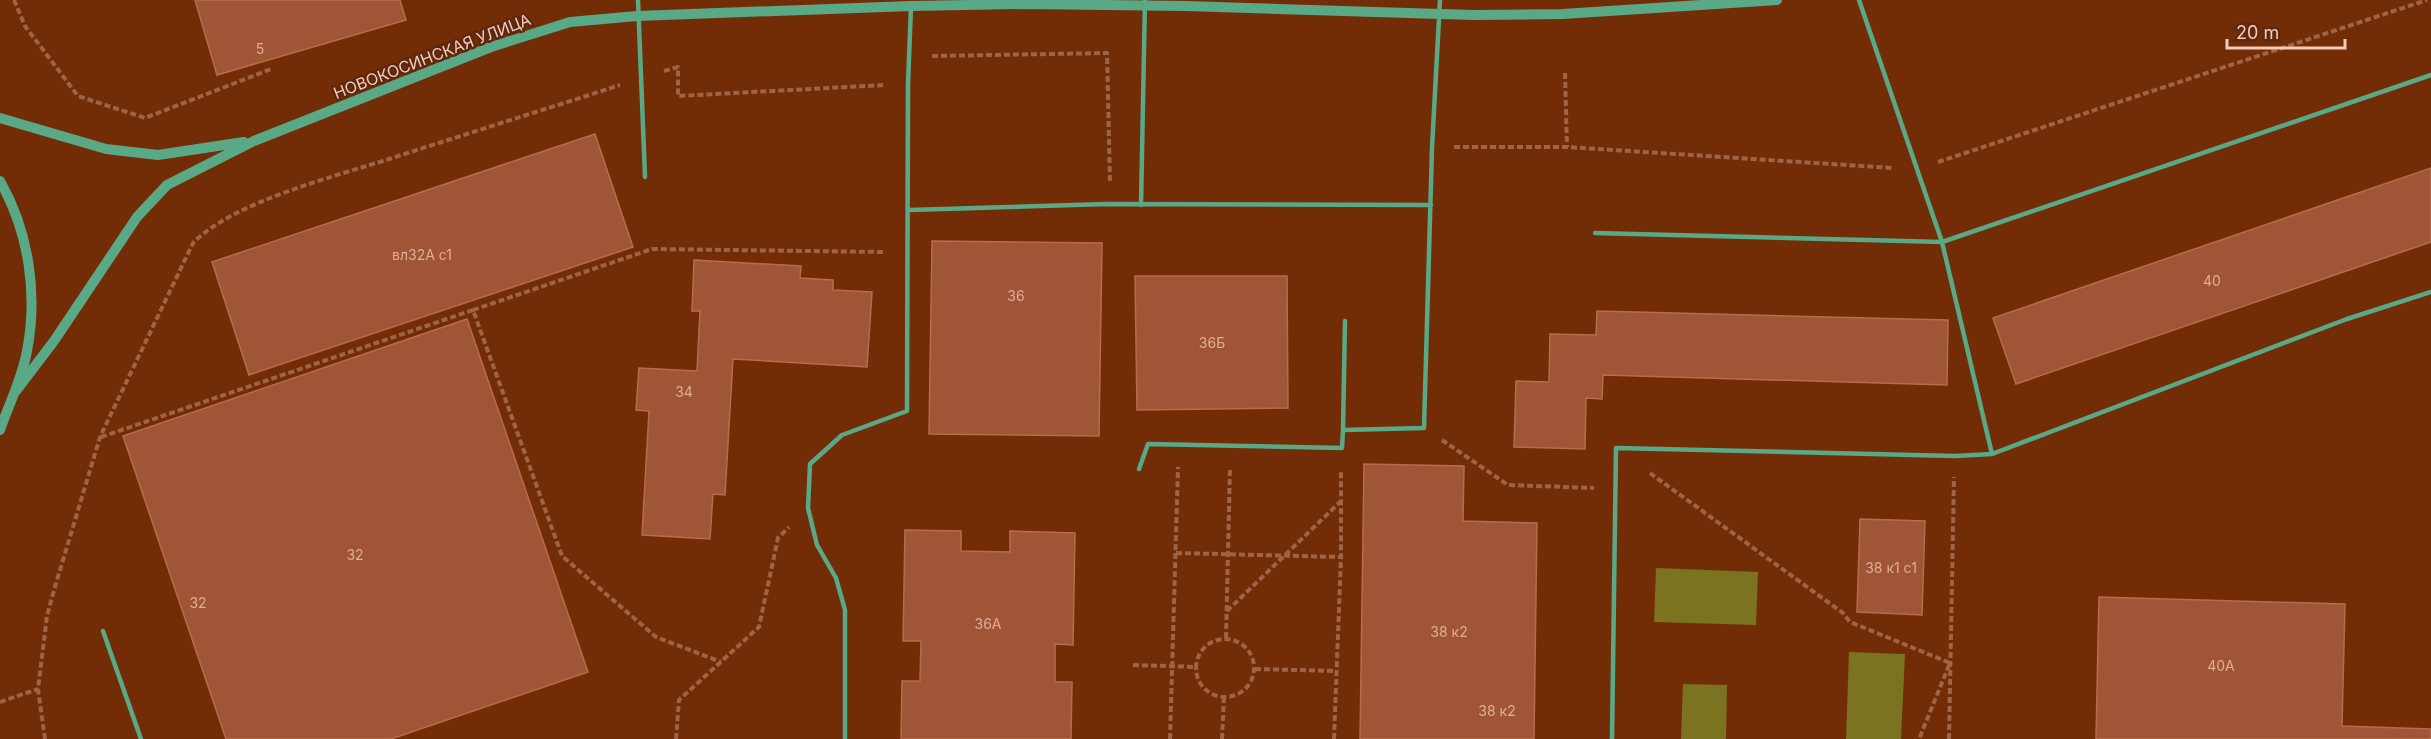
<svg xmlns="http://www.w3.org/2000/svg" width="2431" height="739" font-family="Inter,sans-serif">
  <rect width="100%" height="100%" fill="#722d07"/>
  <!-- green -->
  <path fill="#7b731f" d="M1656,568l102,4 -2,53 -102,-3z
    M1849,652l56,2 -4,85h-55z
    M1683,684l44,1 -1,54h-45z"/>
  <!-- building -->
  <path fill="#a05636" stroke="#b86c4b" stroke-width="1.5" d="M195,0h205l6,20 -189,55z
    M595,134l38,113 -384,128 -37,-113z
    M2431,168v74l-415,142 -23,-66z
    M932,241l170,2 -3,193 -170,-2z
    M694,260l107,6 -1,12 33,2v10l39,2 -5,75 -134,-8 -8,136 -12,-1 -3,45 -68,-4 7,-124 -13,-1 3,-42 58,3 3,-60h-8z
    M1135,276h152l1,132 -151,2z
    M1597,311l351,9 -1,65 -344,-10 -1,24 -16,-1 -1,51 -71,-2 2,-66 33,1 1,-48 46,1z
    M467,319l121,353 -197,67h-165l-103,-303z
    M1364,464l100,2 -1,55 74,2 -3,216h-174z
    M1860,519l65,2 -3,94 -65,-3z
    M905,530l56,1v20l49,1v-21l65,2 -2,112 -18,-1v38h17l-1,57h-170l1,-58h18l1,-40h-18z
    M2099,597l246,7 -3,122 89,3v10h-335z"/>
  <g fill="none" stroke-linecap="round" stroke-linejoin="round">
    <!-- path -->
    <path stroke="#9f6345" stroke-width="4" stroke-dasharray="6 3" stroke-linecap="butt" d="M14,0l11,26 53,70 67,22 126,-49
      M932,56l175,-3 3,130
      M664,71l14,-4v29l207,-11
      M1565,73l2,74
      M1454,147h113l326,21
      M1938,162l489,-162
      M473,310l179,-61 233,3
      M101,437l372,-127 89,246 94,81 65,25
      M1442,440l66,45 86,3
      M1650,473l193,140 7,9 100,41 -31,76
      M1176,553l165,4
      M1227,611l113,-109
      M1226,638l4,-171
      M1196 668a29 29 0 1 1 58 0a29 29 0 1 1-58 0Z
      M1133,665l63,2
      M1255,669l81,2
      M0,702l38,-13
      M45,739l-7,-50 9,-73 7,-26 46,-153 93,-194c40,-41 140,-66 196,-84 77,-25 154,-49 231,-74
      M676,739l3,-39 80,-73 19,-89 11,-11
      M1170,739l8,-272
      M1222,739l2,-42
      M1334,739l7,-182v-87
      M1949,739l5,-262"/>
    <!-- service -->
    <path stroke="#59a986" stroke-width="4.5" d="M638,0l7,177
      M1859,0l83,242 50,212
      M1141,205l4,-205
      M909,210l198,-6 324,1
      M1595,233l347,9 489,-167
      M1345,321l-2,109 81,-2 8,-280 8,-148
      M1139,469l9,-25 194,4 1,-18
      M103,631l38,108
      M845,739v-129l-9,-32 -19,-33 -9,-37 2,-44 32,-29 65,-24 1,-327 3,-78
      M1612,739l4,-291 339,8 37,-2 355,-135 84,-27"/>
    <!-- tertiary -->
    <path stroke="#59a986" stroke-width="10" d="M0,118l106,31 52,6 86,-13
      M0,181c29,51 38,113 27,170 -5,28 -18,53 -27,79
      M16,391l38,-50 83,-124 30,-32 87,-44 237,-94 79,-25 67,-6 274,-10 114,-2 161,2 287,9 90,-1 214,-14"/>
  </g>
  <g text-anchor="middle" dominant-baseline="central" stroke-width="5" stroke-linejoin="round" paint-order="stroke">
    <!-- number labels -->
    <g font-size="14" fill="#dfad98">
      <text x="260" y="48">5</text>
      <text x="422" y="254">вл32А с1</text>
      <text x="2212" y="280">40</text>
      <text x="1016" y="295">36</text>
      <text x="1212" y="342">36Б</text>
      <text x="684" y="391">34</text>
      <text x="355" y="554">32</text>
      <text x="1891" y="567">38 к1 с1</text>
      <text x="198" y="602">32</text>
      <text x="988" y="623">36А</text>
      <text x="1449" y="631">38 к2</text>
      <text x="2221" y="665">40А</text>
      <text x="1497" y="710">38 к2</text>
    </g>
    <!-- street labels -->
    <g font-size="16" fill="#f4cab9" stroke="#5e280f">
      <text transform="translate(432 56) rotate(-21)">НОВОКОСИНСКАЯ УЛИЦА</text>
    </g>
  </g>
  <!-- scale -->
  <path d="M2227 39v9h118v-9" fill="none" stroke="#f4cab9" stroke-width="3"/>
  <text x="2236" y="39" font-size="18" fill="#f4cab9" stroke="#5e280f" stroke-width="4.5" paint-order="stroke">20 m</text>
</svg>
